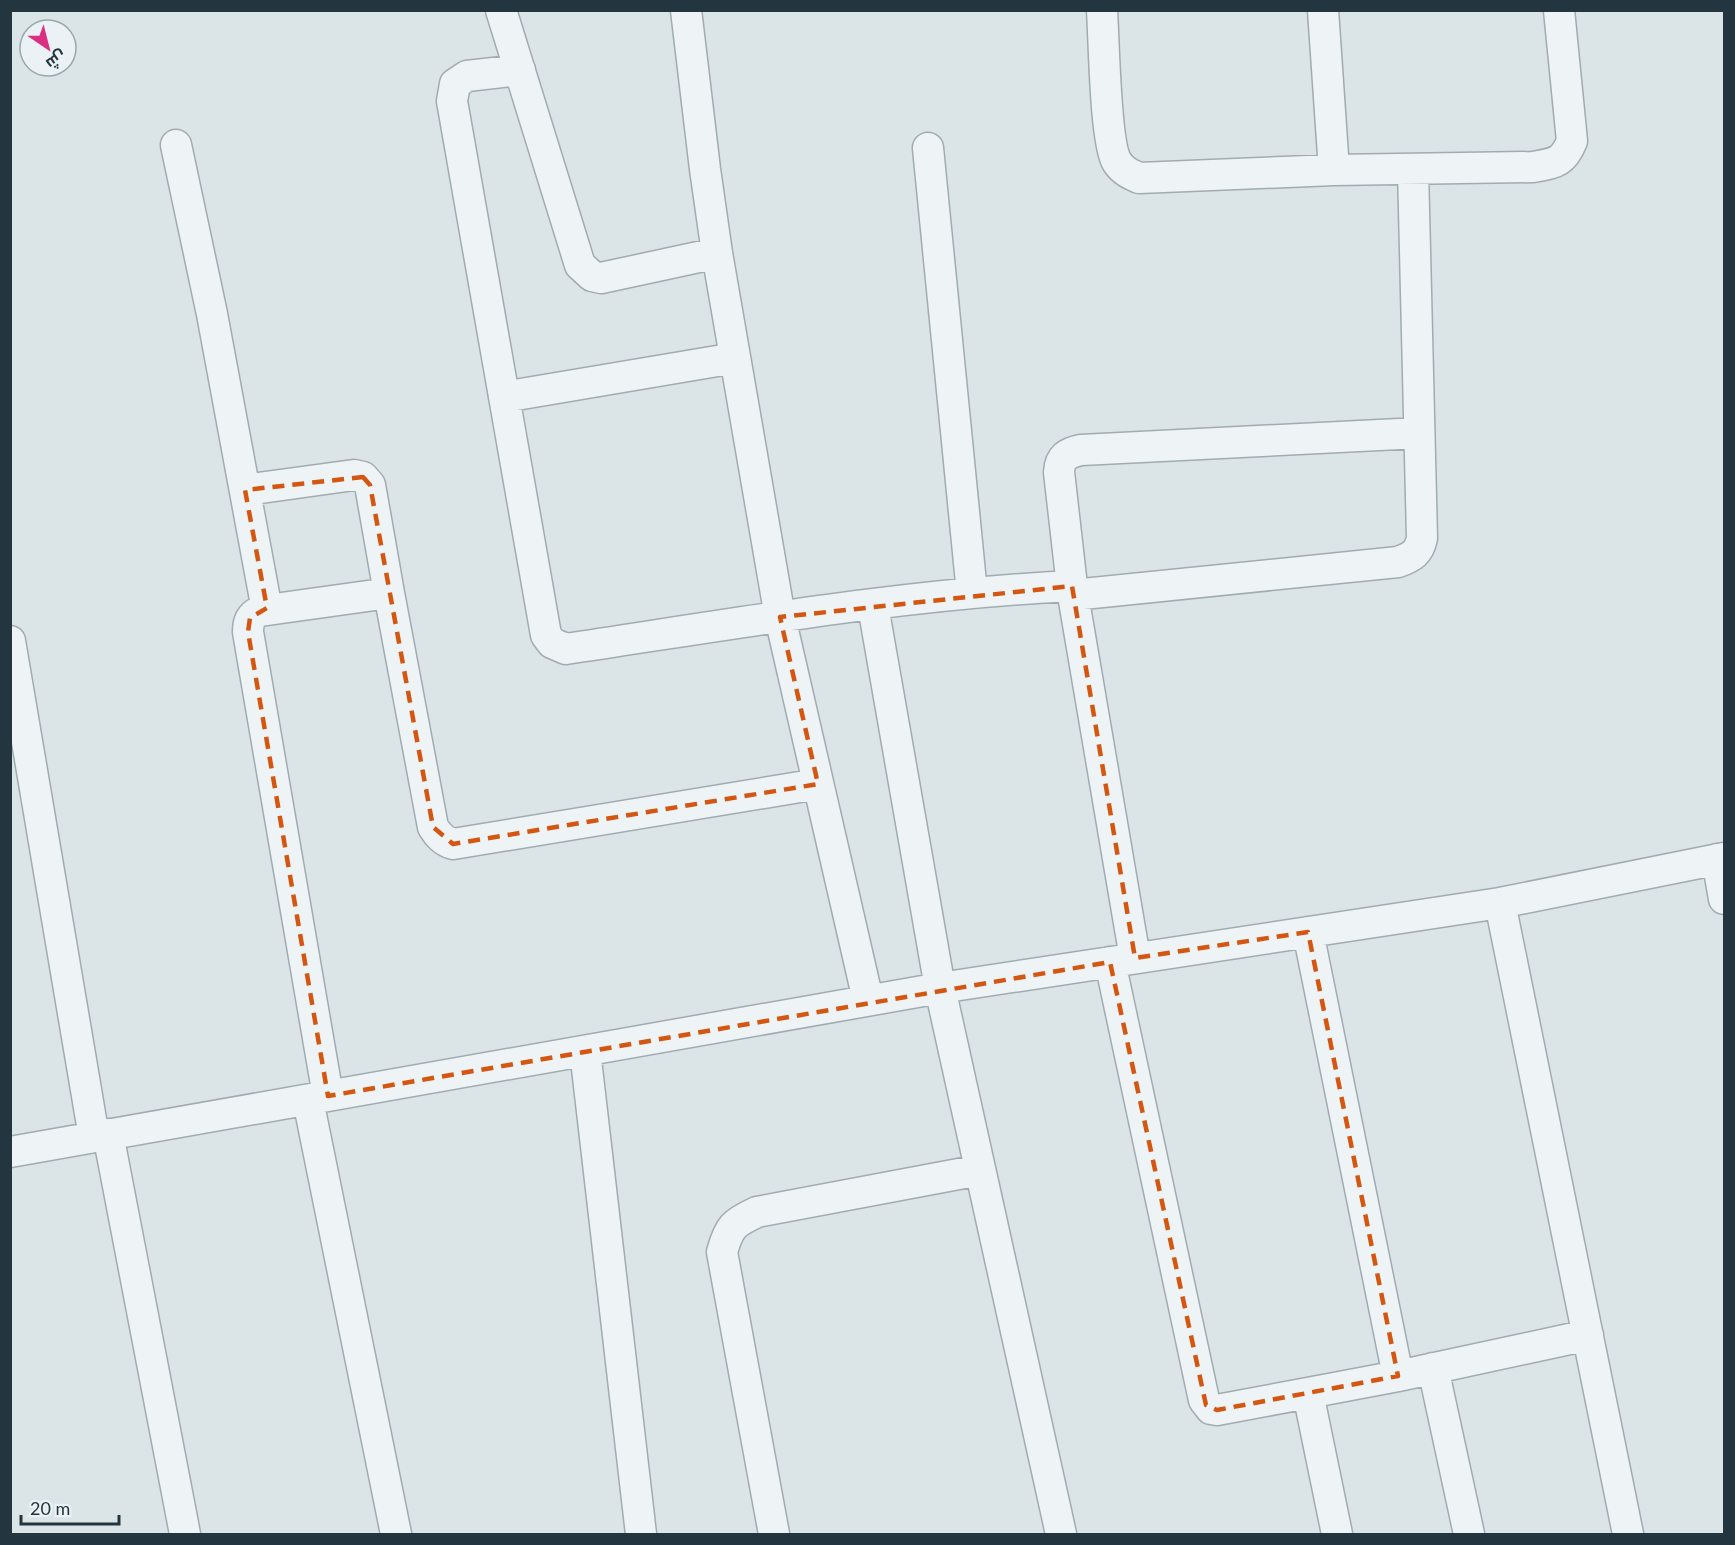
<svg xmlns="http://www.w3.org/2000/svg" width="1735" height="1545" font-family="Lato,Cairo,sans-serif">
  <rect width="100%" height="100%" fill="#dbe4e7"/>
  <g fill="none" stroke-linecap="round" stroke-linejoin="round">
    <!-- street casing -->
    <g stroke="#a0acb1" stroke-width="33">
      <path id="street" d="M501,10l79,255 12,11 9,2 116,-25
        M686,10l19,159 12,84 63,364 88,383
        M1102,10c2,29 3,133 15,152 6,9 13,12 22,16l195,-8 199,-3c22,-4 30,-4 39,-26l-13,-131
        M1323,10l11,160
        M520,70l-53,6 -12,8 -3,17 94,534 6,8 14,6c167,-25 338,-55 506,-63
        M176,145l36,169 55,296
        M928,148l44,445
        M504,397l231,-39
        M245,490l109,-15 9,2 7,8 19,108
        M1073,595l325,-33c14,-5 21,-9 24,-24l-9,-369
        M873,606l67,382 121,546
        M10,641l84,496
        M1717,859l7,40
        M1500,903l128,631
        M1308,932l90,444 -90,17 29,141
        M1135,958l-62,-363 -14,-123c1,-15 8,-19 22,-22l338,-17
        M1110,962l94,438 7,9 6,1 91,-17
        M585,1051l56,483
        M328,1096l-80,-464c0,-10 2,-16 12,-21l129,-18 44,234c5,8 10,14 20,17l365,-60
        M308,1100l88,434
        M108,1134l77,400
        M10,1152l930,-164 560,-85 224,-45
        M1433,1368l36,166
        M1398,1376l190,-41
        M774,1534l-52,-282c7,-25 11,-29 35,-40l223,-42"/>
    </g>
    <!-- street -->
    <use href="#street" stroke="#eef3f5" stroke-width="30"/>
  </g>
  <!-- marked area -->
  <path fill="none" stroke="#d45611" stroke-width="4.5" stroke-dasharray="12 8" stroke-linejoin="round" d="M363,477l7,8 63,342 20,17 365,-60 -38,-167 292,-31 63,372 173,-26 90,444 -181,34 -11,-5 -96,-443 -782,134 -80,-464 2,-14 17,-10 -22,-118z"/>
  <!-- border -->
  <rect width="1735" height="1545" fill="none" stroke="#23363f" stroke-width="24"/>
  <!-- north arrow -->
  <g transform="translate(48 48) rotate(145)"><circle r="28" fill="#eaf2f5" stroke="#9aa7ac" stroke-width="1.5"/>
  <path d="M0-4.5L10 22L0 15L-10 22Z" fill="#dc2f83"/>
  <text y="-9" font-size="16" font-weight="bold" text-anchor="middle" fill="#23363f">ش</text>
  </g>
  <!-- scale -->
  <path d="M21 1515v9h98v-9" fill="none" stroke="#23363f" stroke-width="3"/>
  <text x="30" y="1515" font-size="18" fill="#23363f" stroke="#eaf2f5" stroke-width="4.5" paint-order="stroke">20 m</text>
</svg>
